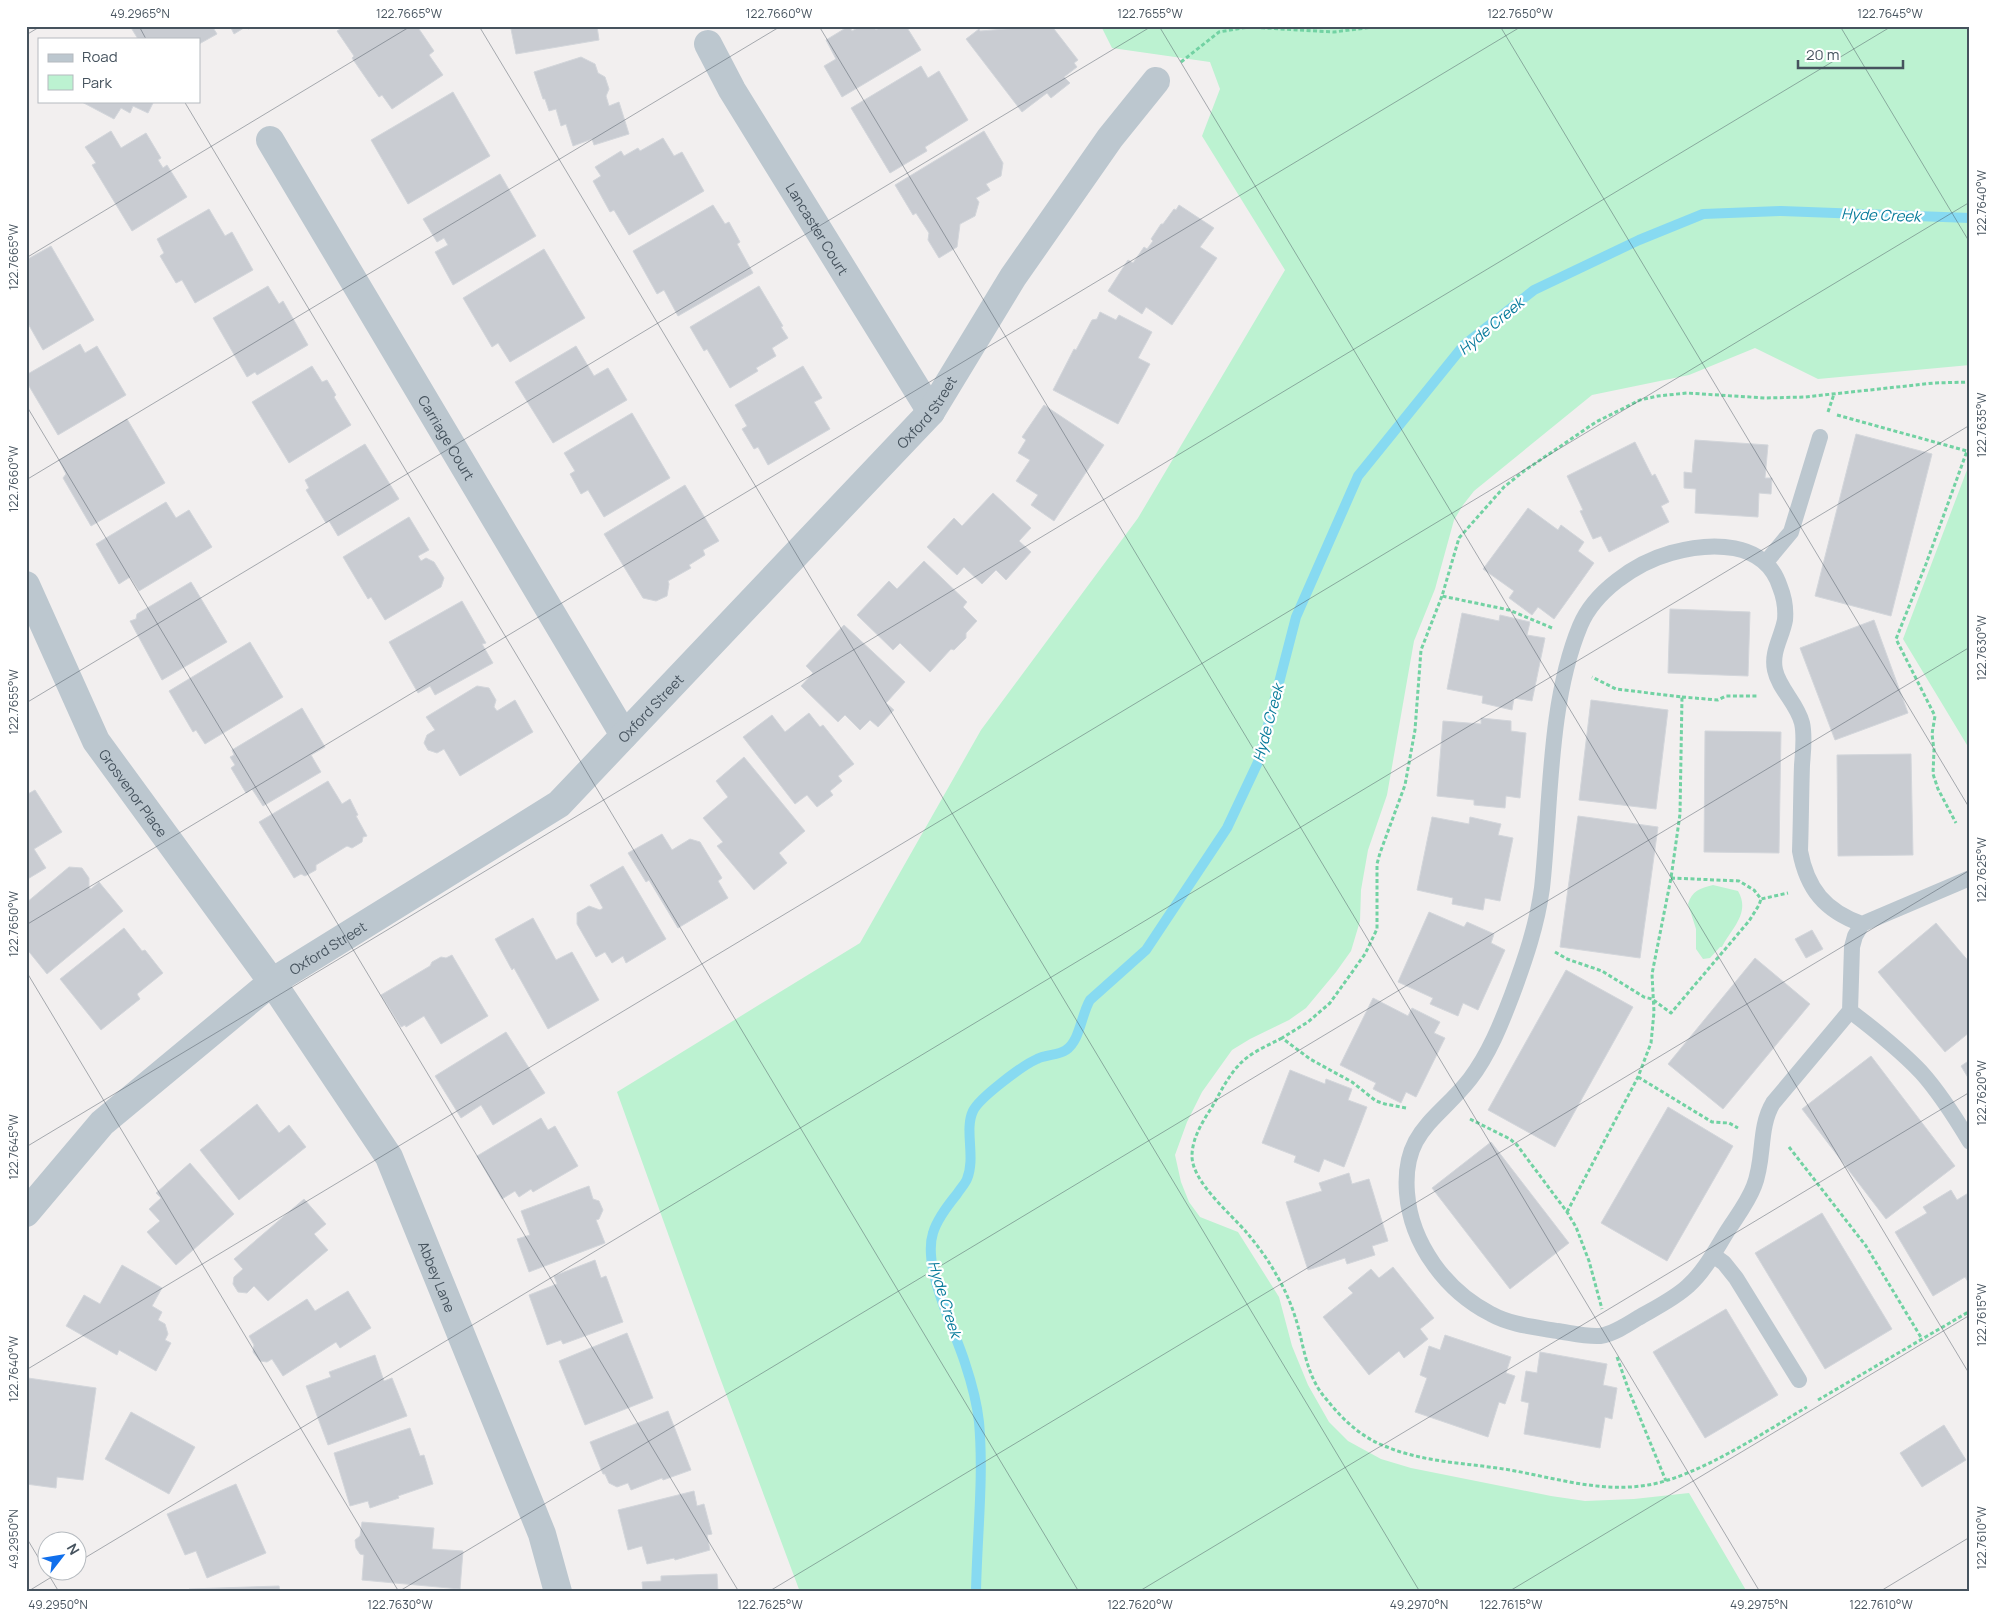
<svg xmlns="http://www.w3.org/2000/svg" width="1996" height="1618" font-family="Manrope,sans-serif">
  <rect width="100%" height="100%" fill="#f2efef"/>
  <!-- green -->
  <path fill="#bcf2d1" d="M1101,26h869v339l-152,14 -63,-31 -66,27 -97,20 -118,96 -11,14 -9,15 -19,69 -21,52 -27,154 -19,55 -7,40 -1,31 -9,30 -15,21 -30,36 -17,12 -39,19 -18,11 -30,42 -15,30 -12,33 6,27 8,20 11,15 38,15 41,65 13,49 16,39 21,37 19,19 33,18 30,9 140,28 34,5 49,-2 55,-6 58,99h-947l-84,-225 -99,-275 243,-149 121,-213 157,-212 147,-248 -83,-134 18,-47 -10,-27 -98,-14z
    M1970,462v288l-67,-111z
    M1713,885l25,6c13,22 -7,38 -16,56h-2l-10,11 -7,1 -7,-10v-20l-8,-25c4,-13 12,-16 25,-19z"/>
  <g fill="none" stroke-linecap="round" stroke-linejoin="round">
    <!-- stream -->
    <path stroke="#87daf1" stroke-width="10" d="M976,1592c1,-57 8,-114 3,-170 -2,-19 -8,-41 -14,-59 -11,-35 -43,-96 -32,-130 4,-14 15,-28 24,-39 3,-5 8,-10 10,-15 9,-22 -3,-49 6,-68 6,-13 50,-46 64,-52 8,-4 22,-4 29,-9 14,-9 15,-35 24,-50l56,-50 81,-122 32,-68 37,-143 62,-141 106,-131 70,-55 105,-50 64,-26 78,-3 189,7"/>
  </g>
  <!-- building -->
  <path fill="#c9ccd2" stroke="#d3d6db" d="M130,26h82l5,8 -18,10v-5h-61z
    M230,26h24l-6,3 -1,-3 -13,8z
    M345,26h77l-3,3 15,22 -5,4 14,20 -51,34 -10,-14 -3,2 -27,-39 2,-2 -17,-25z
    M508,26h89l2,14 -83,14 -5,-25z
    M849,26l3,5 9,-5h13l2,4 6,-4h24l15,24 -79,47 -18,-31 12,-7 -10,-19z
    M1019,26h35v3l24,31 -4,3 3,4 -13,10 6,6 -19,15 -4,-5 -25,19 -56,-73 13,-10 1,2 39,-3z
    M581,57l14,7 3,9 7,4 4,12 -3,7 3,10 10,-4 10,32 -35,11 -2,-6 -19,7 -7,-22 -5,2 -5,-17 -7,2 -4,-12h-2l-9,-27z
    M921,66l7,12 11,-7 29,49 -43,27 2,4 -37,22 -39,-65z
    M453,92l37,64 -82,48 -37,-64z
    M80,101h74l-6,12 -15,-7 -3,7 -9,-5 -7,11z
    M111,131l10,17 25,-15 15,25 -3,2 5,8 4,-3 20,32 -55,34 -40,-66 4,-2 -11,-16z
    M984,131l19,32 -2,13 -15,8 4,6 -14,8 3,4 -4,14 -15,8 -3,23 -18,11 -11,-18 1,-7 -13,-20 -3,2 -18,-30z
    M663,138l11,18 8,-4 22,39 -75,44 -15,-25 -4,2 -17,-31 8,-5 -6,-9 26,-16 3,5 14,-8 2,3z
    M500,174l36,62 -83,49 -18,-33 13,-7 -4,-7 -7,4 -14,-23z
    M713,205l12,19 4,-2 11,20 -3,2 16,29 -75,43 -14,-26 -7,4 -24,-43z
    M1179,205l35,23 -14,19 17,11 -45,67 -26,-18 -4,7 -34,-23 20,-31 5,3 11,-16 3,2 6,-8 -2,-2 10,-15h2l11,-15 2,1z
    M209,209l16,27 7,-4 21,38 -58,33 -13,-23 -6,3 -16,-27 4,-3 -7,-14z
    M51,246l43,74 -51,30 -17,-30v-60z
    M544,249l41,69 -75,44 -12,-19 -6,4 -29,-49z
    M268,286l11,18 4,-3 25,44 -51,30 -2,-3 -8,5 -34,-59z
    M759,286l24,40 -2,1 7,11 -16,10 4,8 -20,12 2,3 -28,17 -23,-39 -3,2 -14,-24z
    M1100,312l16,8 3,-5 33,17 -14,26 12,6 -32,60 -65,-34 21,-41 2,1 16,-30 5,-1z
    M80,344l5,9 12,-7 29,49 -68,40 -32,-54v-6z
    M576,346l18,30 14,-8 19,32 -74,43 -38,-61z
    M312,366l10,16 5,-2 9,15 -2,2 17,28 -62,38 -37,-61z
    M803,366l19,32 -8,4 16,27 -62,36 -10,-18 -4,2 -12,-20 5,-3 -12,-21z
    M1044,405l60,40 -50,76 -23,-16 7,-10 -22,-14 14,-21 -12,-7 8,-13 -4,-3z
    M632,413l38,65 -66,39 -16,-27 -7,4 -11,-20 5,-3 -11,-18z
    M127,419l38,64 -74,43 -28,-48 3,-4 -7,-14z
    M1856,434l76,20 -41,162 -76,-20z
    M1695,440l73,5 -3,33h7l-1,16 -12,-1 -1,24 -63,-4 1,-24 -12,-1v-16l8,1z
    M1635,442l17,34 3,-2 14,28 -8,4 8,16 -60,30 -8,-16 -8,3 -13,-28 3,-1 -16,-34z
    M365,444l34,55 -61,37 -9,-15 -3,2 -20,-33 3,-2 -4,-8z
    M685,485l34,56 -16,9 2,5 -16,10 2,3 -23,13 1,3 -2,12 -11,5 -13,-3 -39,-64z
    M993,493l38,35 -12,13 12,11 -25,28 -10,-10 -14,14 -18,-17 -7,8 -30,-28 27,-29 8,8z
    M166,502l10,16 13,-8 23,37 -73,44 -9,-14 -11,7 -23,-40z
    M1528,508l30,22 3,-5 23,17 -6,9 16,12 -40,56 -16,-12 -6,8 -23,-17 5,-7 -31,-22z
    M409,517l20,33 -11,6 3,5 5,-3 8,4 10,16 -3,9 -56,33 -14,-23 -3,2 -25,-42z
    M924,561l43,41 -4,5 14,14 -11,12v5l-12,12 -3,-1 -21,23 -30,-29 -7,7 -36,-35 32,-34 8,8z
    M191,582l36,60 -65,38 -32,-59 6,-2 1,-5z
    M462,601l24,42 -4,1 11,19 -58,32 -5,-9 -12,7 -29,-51z
    M1670,609l80,3 -2,64 -80,-3z
    M1462,613l37,8 1,-6 30,7 -3,13 18,3 -13,63 -18,-3 -2,12 -30,-7 1,-7 -36,-7z
    M1874,620l34,93 -73,27 -35,-92z
    M844,625l61,57 -19,21 8,7 -16,17 -8,-7 -10,10 -15,-15 -7,7 -37,-36 12,-13 -7,-7z
    M250,642l33,55 -78,47 -9,-14 -3,2 -24,-41z
    M477,686l12,2 7,12 -2,7 3,4 18,-11 18,32 -73,44 -16,-27 -7,4 -9,-3 -4,-7 3,-8 8,-5 -9,-13z
    M1591,700l77,10 -12,99 -77,-9z
    M302,708l23,39 -14,8 10,17 -58,34 -11,-17 -6,4 -15,-25 4,-3 -5,-8 4,-2 -2,-5z
    M809,713l11,14 3,-2 31,39 -16,12 4,5 -12,10 3,4 -16,12 -10,-12 -12,9 -52,-67 29,-22 13,17z
    M1481,718l30,3v10l15,2 -6,65 -14,-2 -1,12 -31,-3v-5l-37,-4 6,-75 38,3z
    M1705,731l76,1 -2,121 -75,-1z
    M1911,754l2,101 -75,1 -1,-101z
    M744,757l61,74 -26,22 8,10 -33,27 -37,-44 6,-4 -20,-24 25,-21 -12,-16z
    M328,781l14,23 8,-5 8,16 -2,1 11,20 -4,1 -1,5 -10,6 -5,-2 -31,19v5l-11,6 -4,-2 -7,4 -35,-56z
    M35,790l27,42 -28,17 12,19 -20,12v-85z
    M1578,816l80,11 -18,131 -80,-11z
    M1432,817l37,7 1,-7 31,7 -3,11 15,3 -13,63 -15,-3 -2,12 -31,-6 1,-6 -36,-8z
    M662,834l10,16 18,-11 10,3 22,36 -4,3 10,17 -50,30 -29,-48 -3,2 -18,-29z
    M623,866l43,73 -40,24 -3,-7 -11,7 -7,-11 -9,5 -19,-33v-11l12,-7 11,4 3,-2 -13,-23z
    M69,867l13,1 7,10v10l2,1 8,-7 24,29 -76,63 -21,-26v-45z
    M1429,912l35,15 3,-5 27,12 -3,9 14,7 -27,60 -15,-7 -5,13 -28,-12 3,-6 -35,-16z
    M533,918l23,42 16,-8 27,48 -51,29 -34,-61 -2,2 -17,-31z
    M1936,923l34,40v69l-25,20 -67,-80z
    M124,928l18,23 3,-1 18,23 -26,21 3,5 -39,31 -41,-51z
    M1812,930l11,19 -17,9 -11,-19z
    M452,955l36,61 -47,28 -17,-28 -18,11 -1,-2 -4,2 -20,-32 49,-29 2,-4 9,-5 5,1z
    M1755,958l55,46 -87,105 -55,-45z
    M1566,970l67,37 -78,140 -67,-37z
    M1373,998l35,18 4,-8 28,14 -6,11 11,5 -29,59 -10,-5 -5,11 -28,-14 3,-6 -36,-18z
    M506,1032l39,61 -52,32 -12,-20 -20,13 -26,-42z
    M1871,1056l84,110 -69,53 -84,-110z
    M1970,1060v21l-9,-15z
    M1290,1070l35,14 1,-5 26,10 -4,11 19,7 -23,60 -20,-8 -5,13 -25,-10 2,-6 -34,-13z
    M257,1104l22,29 10,-8 17,22 -67,53 -39,-50z
    M1668,1107l65,39 -66,115 -66,-38z
    M541,1118l7,12 7,-4 23,40 -45,26 -2,-3 -12,8 -4,-6 -13,8 -25,-43z
    M1491,1142l78,101 -59,46 -78,-101z
    M190,1163l44,51 -58,51 -29,-33 13,-11 -11,-12 12,-11 -5,-5z
    M1349,1173l3,11 17,-5 19,62 -16,5 3,9 -28,9 -2,-6 -37,12 -22,-68 36,-11 -3,-8z
    M589,1186l4,13 6,2 4,9 -4,9 -3,1 9,23 -76,29 -12,-33 13,-4 -9,-24z
    M1951,1190l6,10 13,-8v93l-5,-8 -32,19 -38,-64 32,-19 -4,-6z
    M304,1199l22,25 -12,10 14,16 -60,51 -14,-15 -7,7 -9,-1 -5,-8 1,-7 9,-8 -9,-10z
    M1822,1213l70,116 -67,40 -70,-116z
    M595,1260l6,18 5,-2 17,46 -60,22 -2,-4 -14,5 -18,-50 28,-11 -3,-8z
    M122,1265l40,23 -10,18 10,6 -4,8 7,4 3,10 -3,6 6,3 -15,28 -37,-21 -2,5 -51,-29 18,-31 16,9z
    M1393,1267l41,51 -14,11 8,10 -24,19 -5,-7 -30,24 -46,-58 30,-24 -5,-5 23,-19 8,9z
    M348,1291l23,37 -31,20 -4,-6 -53,34 -11,-17 -5,3 -7,-1 -7,-9 1,-7 -5,-9 58,-37 8,12z
    M1726,1309l52,86 -73,43 -52,-86z
    M627,1333l26,65 -68,27 -26,-64z
    M1445,1335l66,22 -5,16 9,3 -10,28 -6,-2 -11,35 -73,-25 12,-34 -7,-3 9,-29 11,4z
    M1540,1352l67,12 -4,21 14,3 -5,31 -7,-2 -5,31 -76,-14 5,-31 -8,-2 5,-30 11,2z
    M375,1355l9,26 8,-3 15,38 -79,29 -22,-59 25,-9 -2,-5z
    M28,1378l68,10 -13,92 -26,-3 -1,11 -30,-4z
    M668,1411l23,59 -28,10 -1,-2 -31,12 -3,-7 -11,4 -8,-4 -4,-9h-2l-13,-32z
    M131,1412l64,35 -26,47 -64,-35z
    M1944,1425l22,35 -44,27 -22,-34z
    M410,1428l10,28 4,-1 9,29 -35,12 1,2 -29,10 -2,-7 -18,5 -16,-53z
    M236,1484l30,69 -59,25 -11,-27 -11,4 -18,-41z
    M694,1491l3,15 7,-2 8,30 -5,1 3,15 -35,10 -1,-2 -27,6 -5,-18 -14,4 -10,-40z
    M362,1522l72,6 -2,21 31,2 -3,38 -98,-9 2,-25 -4,-1 -4,-6 -1,-8 5,-4z
    M717,1574l1,18h-75l-1,-10 19,-1v-5z
    M279,1586l1,6h-91v-3z"/>
  <g fill="none" stroke-linecap="round" stroke-linejoin="round">
    <!-- path -->
    <path stroke="#72d2a3" stroke-width="3" stroke-dasharray="4 2.5" stroke-linecap="butt" d="M1181,62l38,-30 29,-5 86,5 47,-6
      M1828,412l6,-18
      M1837,415l130,36 -41,113 -30,75 39,77 -3,18 2,16 -1,24 5,15 18,34
      M1552,628l-43,-18 -67,-14 17,-58 45,-51 20,-16 72,-49 44,-22 18,-4 29,-3 78,5 40,-1 129,-14 36,-1
      M1682,697l36,3 8,-4h32
      M1671,878l68,3 15,9 7,9 27,-6
      M1555,952l12,7 35,12 42,26 8,2 19,14 78,-92 10,-16 2,-6
      M1282,1038c-15,8 -33,15 -44,28 -11,12 -18,27 -26,41 -9,14 -20,31 -20,49 0,26 39,58 55,77 11,13 22,28 30,43 10,17 17,35 22,54 6,25 10,50 28,70 16,20 35,38 60,47 39,16 82,16 123,23 45,8 91,23 138,15 49,-8 115,-52 159,-78
      M1638,1077l74,45 17,1 9,5
      M1406,1108l-21,-4 -9,-3 -24,-19 -42,-23 -28,-21 26,-16 22,-19 35,-49 12,-25v-65l3,-11 25,-68 10,-55 6,-80 21,-54
      M1470,1119l40,20 7,6 50,67 9,15 13,34 13,48
      M1789,1147l77,99 56,93
      M1567,1212l71,-135 13,-34 3,-31 -2,-38 19,-96 9,-64 2,-117 -66,-8 -24,-12
      M1617,1357l12,34 37,90
      M1818,1400l152,-89"/>
    <!-- service -->
    <path stroke="#bcc7cf" stroke-width="16" d="M1766,562l25,-30 29,-95
      M1862,924c-37,-13 -55,-35 -62,-73 1,-29 1,-57 2,-86 1,-13 3,-29 0,-42 -5,-20 -23,-34 -27,-53 -4,-18 7,-33 10,-50 1,-11 -1,-23 -5,-33 -15,-47 -70,-45 -109,-34 -36,10 -77,39 -91,73 -32,77 -29,180 -38,262 -5,37 -17,72 -30,107 -11,29 -23,59 -42,84 -32,41 -68,52 -63,114 4,51 39,98 84,121 20,11 44,13 66,17 14,2 29,6 43,5 13,-2 27,-11 38,-18 17,-10 36,-19 50,-32 17,-15 28,-37 40,-56 9,-14 20,-28 26,-44 11,-27 4,-58 19,-83l77,-92 2,-64 3,-11 7,-12 108,-46
      M1850,1011c25,19 49,38 71,61 19,21 34,45 49,70
      M1713,1255l11,8 12,15 63,102"/>
    <!-- minor -->
    <g stroke="#bcc7cf" stroke-width="28">
      <path id="s1" d="M708,44l24,46 199,322"/>
      <path id="s2" d="M270,140l354,595"/>
      <path id="s3" d="M26,585l70,156 176,241 117,175 153,377 16,58"/>
      <path id="s4" d="M26,1213l76,-90 170,-141 287,-178 372,-392 82,-135 97,-139 46,-57"/>
    </g>
  </g>
  <!-- ticks -->
  <path fill="none" stroke="#46535e" stroke-width="1" stroke-opacity="0.45" d="M139,26l7,13M479,26l941,1566M819,26l941,1566M1159,26l811,1349M1500,26l470,783M1840,26l130,217M26,35l15,-9M184,101l895,1491M26,258l385,-232M26,405l713,1187M26,480l755,-454M26,703l1126,-677M26,925l1496,-899M26,971l373,621M26,1147l1866,-1121M26,1370l1944,-1168M26,1537l33,55M78,1562l1892,-1137M27,1592l36,-22M398,1592l1572,-945M768,1592l1202,-722M1138,1592l832,-500M1508,1592l462,-277M1879,1592l91,-55"/>
  <g text-anchor="middle" dominant-baseline="central" stroke-width="4.5" stroke-linejoin="round" paint-order="stroke">
    <!-- street labels -->
    <g font-size="14" fill="#46535e" stroke="#fff">
      <text stroke="none"><textPath href="#s1" startOffset="215">Lancaster Court</textPath></text>
      <text stroke="none"><textPath href="#s4" startOffset="1214">Oxford Street</textPath></text>
      <text stroke="none"><textPath href="#s2" startOffset="346">Carriage Court</textPath></text>
      <text stroke="none"><textPath href="#s4" startOffset="809">Oxford Street</textPath></text>
      <text stroke="none"><textPath href="#s3" startOffset="235">Grosvenor Place</textPath></text>
      <text stroke="none"><textPath href="#s4" startOffset="404">Oxford Street</textPath></text>
      <text stroke="none"><textPath href="#s3" startOffset="809">Abbey Lane</textPath></text>
    </g>
    <!-- water labels -->
    <g font-size="15" font-style="italic" fill="#077b9b" stroke="#fff">
      <text transform="translate(1881 215) rotate(2)">Hyde Creek</text>
      <text transform="translate(1491 326) rotate(-40)">Hyde Creek</text>
      <text transform="translate(1268 723) rotate(-75)">Hyde Creek</text>
      <text transform="translate(945 1299) rotate(73)">Hyde Creek</text>
    </g>
  </g>
  <!-- border -->
  <rect width="1996" height="1618" fill="none" stroke="#ffffff" stroke-width="55"/>
  <!-- legend -->
  <rect x="38" y="38" width="162" height="65" fill="#ffffff" stroke="#b5babf"/>
  <rect x="48" y="54" width="25" height="8" fill="#bcc7cf" stroke="#b5babf"/>
  <text x="82" y="62" font-size="15" fill="#46535e">Road</text>
  <rect x="48" y="75" width="25" height="15" fill="#bcf2d1" stroke="#b5babf"/>
  <text x="82" y="88" font-size="15" fill="#46535e">Park</text>
  <!-- north arrow -->
  <g transform="translate(62 1556) rotate(59)"><circle r="24" fill="#ffffff" stroke="#b5babf"/>
  <path d="M0-4L9 19L0 12L-9 19Z" fill="#106fec"/>
  <text y="-8" font-size="14" font-weight="bold" text-anchor="middle" fill="#46535e">N</text>
  </g>
  <!-- scale -->
  <path d="M1798 60v8h105v-8" fill="none" stroke="#46535e" stroke-width="2.5"/>
  <text x="1806" y="60" font-size="15" fill="#46535e" stroke="#ffffff" stroke-width="4" paint-order="stroke">20 m</text>
  <rect x="28" y="28" width="1940" height="1562" fill="none" stroke="#46535e" stroke-width="2"/>
  <g font-size="12" text-anchor="middle" fill="#46535e">
    <text x="140" y="18">49.2965°N</text>
    <text x="409" y="18">122.7665°W</text>
    <text x="779" y="18">122.7660°W</text>
    <text x="1150" y="18">122.7655°W</text>
    <text x="1520" y="18">122.7650°W</text>
    <text x="1890" y="18">122.7645°W</text>
    <text transform="translate(1982 203) rotate(-90)" y="4">122.7640°W</text>
    <text transform="translate(14 257) rotate(-90)" y="4">122.7665°W</text>
    <text transform="translate(1982 425) rotate(-90)" y="4">122.7635°W</text>
    <text transform="translate(14 479) rotate(-90)" y="4">122.7660°W</text>
    <text transform="translate(1982 648) rotate(-90)" y="4">122.7630°W</text>
    <text transform="translate(14 702) rotate(-90)" y="4">122.7655°W</text>
    <text transform="translate(1982 870) rotate(-90)" y="4">122.7625°W</text>
    <text transform="translate(14 924) rotate(-90)" y="4">122.7650°W</text>
    <text transform="translate(1982 1093) rotate(-90)" y="4">122.7620°W</text>
    <text transform="translate(14 1147) rotate(-90)" y="4">122.7645°W</text>
    <text transform="translate(1982 1315) rotate(-90)" y="4">122.7615°W</text>
    <text transform="translate(14 1369) rotate(-90)" y="4">122.7640°W</text>
    <text transform="translate(1982 1538) rotate(-90)" y="4">122.7610°W</text>
    <text transform="translate(14 1539) rotate(-90)" y="4">49.2950°N</text>
    <text x="58" y="1609">49.2950°N</text>
    <text x="400" y="1609">122.7630°W</text>
    <text x="770" y="1609">122.7625°W</text>
    <text x="1140" y="1609">122.7620°W</text>
    <text x="1419" y="1609">49.2970°N</text>
    <text x="1511" y="1609">122.7615°W</text>
    <text x="1759" y="1609">49.2975°N</text>
    <text x="1881" y="1609">122.7610°W</text>
  </g>
</svg>
